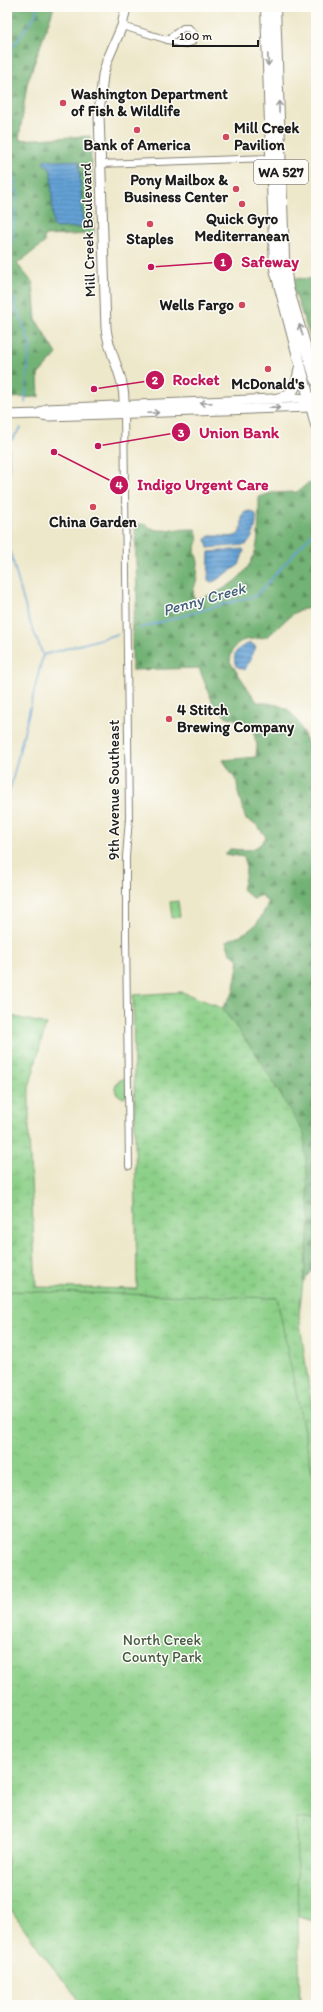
<svg xmlns="http://www.w3.org/2000/svg" width="323" height="2012" font-family="Itim,sans-serif">
  <defs>
    <pattern id="forest-firs" width="22" height="20" patternUnits="userSpaceOnUse"><rect width="22" height="20" fill="#72b275"/><path d="M5 1l3.5 6h-7zM16 11l3.5 6h-7z" fill="#5d905f"/></pattern>
    <pattern id="wetland-marsh" width="20" height="14" patternUnits="userSpaceOnUse"><rect width="20" height="14" fill="#8dd089"/><path d="M1 5h8M5 5V1M11 12h8M15 12V8" fill="none" stroke="#79b276"/></pattern>
    <pattern id="park-crowns" width="20" height="18" patternUnits="userSpaceOnUse"><rect width="20" height="18" fill="#8dd089"/><path d="M2 6a3 3 0 1 1 6 0M12 15a3 3 0 1 1 6 0" fill="none" stroke="#79b276"/></pattern>
    <pattern id="water-rules" width="6" height="5" patternUnits="userSpaceOnUse"><rect width="6" height="5" fill="#65a2d6"/><path d="M0 2.5h6" fill="none" stroke="#5283ad"/></pattern>
  </defs>
  <rect width="100%" height="100%" fill="#fdfcf7"/>
  <filter id="ink" filterUnits="userSpaceOnUse"><feTurbulence type="fractalNoise" baseFrequency=".025" numOctaves="2"/><feDisplacementMap in="SourceGraphic" scale="8" xChannelSelector="R" yChannelSelector="G"/><feConvolveMatrix kernelMatrix="1 2 1 2 8 2 1 2 1" color-interpolation-filters="sRGB"/></filter>
  <filter id="wash" filterUnits="userSpaceOnUse"><feTurbulence type="fractalNoise" baseFrequency=".012" numOctaves="4" result="noise"/><feDisplacementMap in="SourceGraphic" scale="16" xChannelSelector="R" yChannelSelector="G"/><feGaussianBlur stdDeviation="0.9" result="paint"/><feColorMatrix in="noise" values="0 0 0 0 0 0 0 0 0 0 0 0 0 0 0 0 0 1.4 0 .05"/><feComposite in="paint" operator="in"/></filter>
  <g filter="url(#wash)">
    <rect width="100%" height="100%" fill="#eee8cb"/>
    <!-- green -->
    <path fill="#8dd089" stroke="#547652" d="M178,901l2,16 -8,1 -2,-16z
      M126,1078v19l-3,1 -7,-5 -1,-5 3,-7z"/>
    <!-- forest -->
    <path fill="url(#forest-firs)" stroke="#476748" d="M7,7h47l-27,77 -8,56 71,-4 4,98 -50,2v7l-27,21 16,19 3,37 21,34 -19,21 1,22 -32,1z
      M290,278l26,1v76z
      M316,482v127c-22,-4 -31,14 -47,26 -13,9 -36,-5 -39,27l27,40c9,1 24,2 31,8 13,11 18,32 25,47l3,1v496l-5,18 -8,10 7,-59 -52,-166 -36,-49 11,-15 6,-33 -9,-7 -4,-12c25,-10 31,-13 42,-38l-6,-8 -10,3 -10,-9c3,-12 6,-21 2,-32l-19,-3 5,-5c17,1 25,4 36,-12l-10,-13 -10,-4 -8,-27 -1,-11 -14,-22 33,-3 1,-12 -6,-20 -26,-9 -13,-15 -13,-33 -67,2v-47l5,-23 -2,-74c10,-6 13,3 23,4 12,1 25,-1 38,-1l2,12 -3,9 3,12 -1,17 -3,9 -1,8 3,3c29,-6 56,-25 61,-55 2,-15 2,-32 2,-47l12,-4 26,-1 10,-8z"/>
    <!-- wetland -->
    <path fill="url(#wetland-marsh)" stroke="#547652" d="M182,992l40,16 36,49 46,77 6,89 -11,92 17,124v483l-76,-23 -233,-21v-863l39,9 -17,64v49l7,150 101,2 -4,-294z"/>
    <!-- park -->
    <path fill="url(#park-crowns)" stroke="#547652" d="M7,1291l270,7 36,178 3,2v341h-20l4,186h-217l-39,-49 -37,-52z"/>
    <!-- water -->
    <path fill="url(#water-rules)" stroke="#405f79" d="M45,159c11,4 23,-1 34,3l4,65 -27,1 -3,-2 -2,-54 -2,-5 -6,-4z
      M250,511l6,3c1,10 -2,24 -10,31l-38,3 -2,-8 3,-4c23,-1 34,8 33,-21l3,-3z
      M243,549l1,2 -5,14 -24,16 -4,1 -3,-2 1,-28z
      M251,643l5,4 -11,23 -9,-4 -1,-3c-3,-12 6,-17 16,-20z"/>
    <g fill="none" stroke-linecap="round" stroke-linejoin="round">
      <!-- stream -->
      <path stroke="#65a2d6" stroke-width="1.5" d="M7,55l30,-42 -2,-6
        M7,154l11,39 -11,87
        M7,283l23,62 -5,58
        M140,628l117,-33 59,-66
        M43,655l75,-21
        M7,802l36,-147 -15,-38 -19,-70v-104l12,-15"/>
    </g>
  </g>
  <g filter="url(#ink)">
    <g fill="none" stroke-linecap="round" stroke-linejoin="round">
      <!-- street casing -->
      <g stroke="#858274" stroke-width="8">
        <path id="street" d="M122,26l7,2 55,17 8,-3 2,-8 -5,-6h-6l-16,12
          M100,164l171,-6
          M124,410l5,408 -3,39v78l3,231"/>
      </g>
      <!-- secondary casing -->
      <g stroke="#858274" stroke-width="11">
        <path id="secondary" d="M124,407c2,-31 -15,-50 -18,-79l-7,-214 4,-39 4,-14 15,-35 4,-19
          M38,414l9,-5 249,-11 19,2
          M7,415l31,-1 10,2 263,-9 5,-2"/>
      </g>
      <!-- primary casing -->
      <g stroke="#858274" stroke-width="12">
        <path id="primary" d="M266,7l9,262 41,156
          M275,7l9,251 4,30 28,93
          M276,399c17,-3 21,-12 23,-29"/>
      </g>
      <!-- street -->
      <use href="#street" stroke="#fff" stroke-width="6"/>
      <!-- secondary -->
      <use href="#secondary" stroke="#fff" stroke-width="9"/>
      <!-- primary -->
      <use href="#primary" stroke="#fff" stroke-width="10"/>
    </g>
    <!-- one-way arrows -->
    <defs><path id="oneway-shaft" d="M-6 0H5M1.5-3L5.5 0L1.5 3" fill="none" stroke-width="1.6" stroke-linecap="round" stroke-linejoin="round"/></defs>
    <g stroke="#999">
      <use href="#oneway-shaft" transform="translate(268 60) rotate(88)"/>
      <use href="#oneway-shaft" transform="translate(279 107) rotate(-91)"/>
      <use href="#oneway-shaft" transform="translate(301 330) rotate(-107)"/>
      <use href="#oneway-shaft" transform="translate(206 403) rotate(177)"/>
      <use href="#oneway-shaft" transform="translate(274 408) rotate(-2)"/>
      <use href="#oneway-shaft" transform="translate(153 413) rotate(-3)"/>
    </g>
  </g>
  <!-- markers -->
  <g fill="#d1495b" stroke="#fdfcf7" stroke-width="1.5">
    <circle cx="63" cy="103" r="4"/>
    <circle cx="137" cy="130" r="4"/>
    <circle cx="226" cy="137" r="4"/>
    <circle cx="236" cy="189" r="4"/>
    <circle cx="242" cy="204" r="4"/>
    <circle cx="150" cy="224" r="4"/>
    <circle cx="242" cy="305" r="4"/>
    <circle cx="268" cy="369" r="4"/>
    <circle cx="93" cy="507" r="4"/>
    <circle cx="169" cy="719" r="4"/>
  </g>
  <g text-anchor="middle" dominant-baseline="central" stroke-width="3" stroke-linejoin="round" paint-order="stroke">
    <!-- shield labels -->
    <rect fill="#fdfcf7" stroke="#605f5e" stroke-width="1" x="254" y="160" width="54" height="24" rx="3"/>
    <g font-size="14" font-weight="bold" fill="#1c1c1c">
      <text x="281" y="172">WA 527</text>
    </g>
    <!-- poi labels -->
    <g font-size="15" font-weight="bold" fill="#1c1c1c" stroke="#fdfcf7">
      <text x="71" y="94" text-anchor="start">Washington Department<tspan x="71" dy="17">of Fish &amp; Wildlife</tspan></text>
      <text x="234" y="128" text-anchor="start">Mill Creek<tspan x="234" dy="17">Pavilion</tspan></text>
      <text x="137" y="145">Bank of America</text>
      <text x="228" y="180" text-anchor="end">Pony Mailbox &amp;<tspan x="228" dy="17">Business Center</tspan></text>
      <text x="242" y="219">Quick Gyro<tspan x="242" dy="17">Mediterranean</tspan></text>
      <text x="150" y="239">Staples</text>
      <text x="234" y="305" text-anchor="end">Wells Fargo</text>
      <text x="268" y="384">McDonald's</text>
      <text x="93" y="522">China Garden</text>
      <text x="177" y="710" text-anchor="start">4 Stitch<tspan x="177" dy="17">Brewing Company</tspan></text>
    </g>
    <!-- street labels -->
    <g font-size="15" fill="#1c1c1c" stroke="#fdfcf7">
      <text transform="translate(88 230) rotate(-92)">Mill Creek Boulevard</text>
      <text transform="translate(114 790) rotate(-90)">9th Avenue Southeast</text>
    </g>
    <!-- park labels -->
    <g font-size="15" fill="#445b42" stroke="#fdfcf7">
      <text x="162" y="1640">North Creek<tspan x="162" dy="17">County Park</tspan></text>
    </g>
    <!-- water labels -->
    <g font-size="16" font-style="italic" fill="#405f79" stroke="#fdfcf7">
      <text transform="translate(204 599) rotate(-16)">Penny Creek</text>
    </g>
  </g>
  <!-- callouts -->
  <path fill="none" stroke="#c2185b" stroke-width="1.5" d="M151 267L223 262M94 389L155 380M98 446L181 432M54 452L119 485"/>
  <g fill="#c2185b" stroke="#fdfcf7" stroke-width="1.5">
    <circle cx="151" cy="267" r="4"/>
    <circle cx="94" cy="389" r="4"/>
    <circle cx="98" cy="446" r="4"/>
    <circle cx="54" cy="452" r="4"/>
    <circle cx="223" cy="262" r="10"/>
    <circle cx="155" cy="380" r="10"/>
    <circle cx="181" cy="432" r="10"/>
    <circle cx="119" cy="485" r="10"/>
  </g>
  <g font-size="12" text-anchor="middle" font-weight="bold" fill="#fff">
    <text x="223" y="266">1</text>
    <text x="155" y="384">2</text>
    <text x="181" y="437">3</text>
    <text x="119" y="489">4</text>
  </g>
  <g font-size="16" text-anchor="middle" font-weight="bold" fill="#c2185b" stroke="#fdfcf7" stroke-width="3" stroke-linejoin="round" paint-order="stroke">
    <text x="270" y="267">Safeway</text>
    <text x="196" y="385">Rocket</text>
    <text x="239" y="438">Union Bank</text>
    <text x="203" y="490">Indigo Urgent Care</text>
  </g>
  <!-- margin -->
  <rect width="323" height="2012" fill="none" stroke="#fdfcf7" stroke-width="24"/>
  <!-- scale -->
  <path d="M173 40v6h85v-6" fill="none" stroke="#1c1c1c" stroke-width="2"/>
  <text x="179" y="40" font-size="12" fill="#1c1c1c" stroke="#fdfcf7" stroke-width="3" paint-order="stroke">100 m</text>
</svg>
